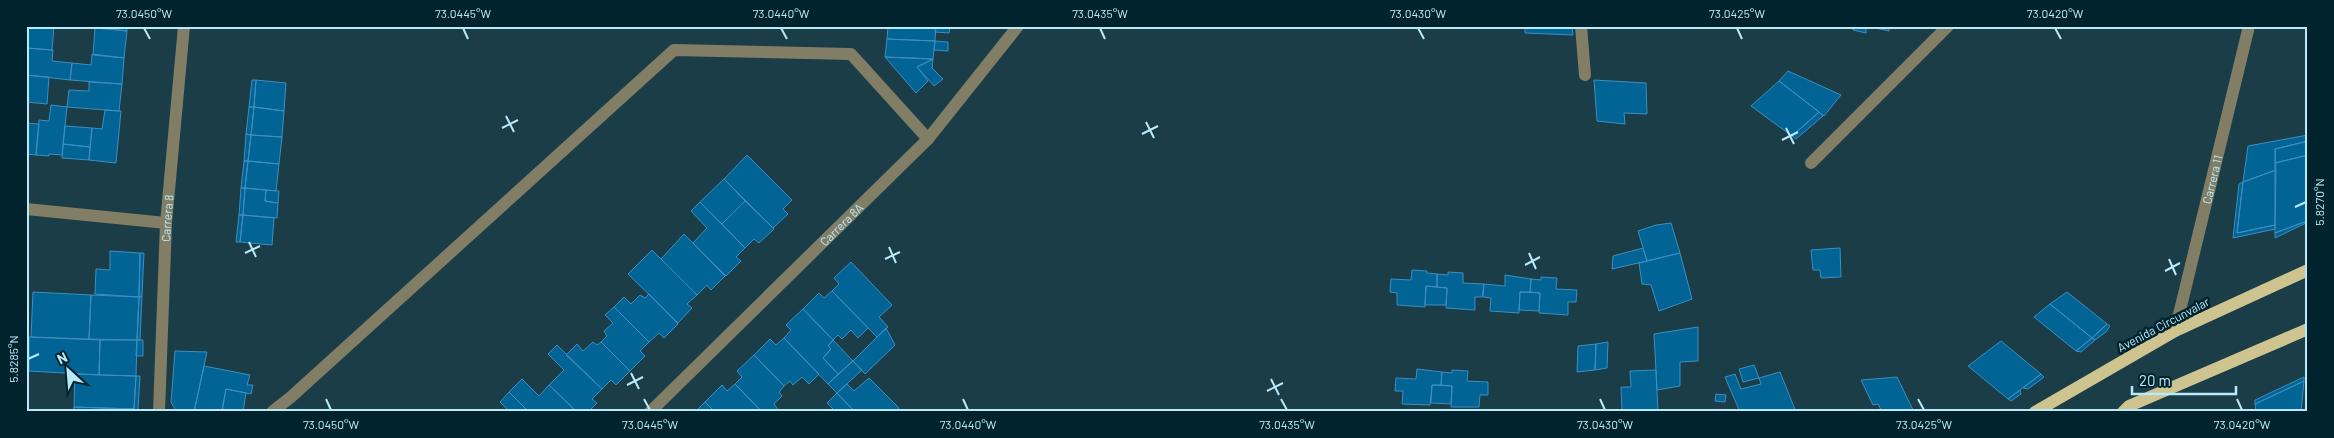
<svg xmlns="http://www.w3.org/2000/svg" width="2334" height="438" font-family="Barlow,sans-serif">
  <rect width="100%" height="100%" fill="#1a3d47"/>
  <!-- building -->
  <path fill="#016494" stroke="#3e8ec1" d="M26,26h28l-2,24 -26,-2z
    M91,26h36v5z
    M888,26h48l-1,15 -48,-2z
    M936,26h14l-1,7 -14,-1z
    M1525,26h47l1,9 -48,-2z
    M1853,26h13v7l-13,-3z
    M1867,26h22v5z
    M95,28l32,3 -3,27 -31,-3z
    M887,39l48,2 -2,18 -48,-2z
    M935,41l13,1v9l-14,-1z
    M26,48l27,2 -1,11 20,2 -2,17 -44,-5z
    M92,54l32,4 -2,26 -52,-4 2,-17 19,2z
    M885,57l48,2 -16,8 11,14 -12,12z
    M933,59l-1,9 11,11 -9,7 -17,-19z
    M1788,71l53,24 -17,21 -45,-35z
    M26,75l23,2 -2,27 -21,-2z
    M252,80h4l-2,27h-5z
    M256,80l30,3 -2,28 -30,-4z
    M1594,80l52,3 1,31 -23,-1 1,11 -28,-3z
    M1779,81l40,31 -27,24 -41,-30z
    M89,82l33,2 -3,27 -52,-4 2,-17 20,1z
    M51,105l16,2 -5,48 -13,-1v2l-13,-1 3,-35 10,1z
    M249,107h5l-3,28 -5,-1z
    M254,107l30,4 -2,26 -31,-2z
    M105,110l16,1 -5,52 -27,-3 3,-32 10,1z
    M1819,112l4,4 -27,23 -4,-3z
    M26,123l13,1 -3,31 -10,-1z
    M65,126l27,2 -2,19 -27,-3z
    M246,134l5,1 -3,26h-4z
    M251,135l31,2 -3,27 -31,-3z
    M2308,135v6l-33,8 1,21 -33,12 5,-36z
    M2308,141v14l-33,8v-14z
    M63,144l27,3 -1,13 -27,-2z
    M747,155l45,45 -9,9 5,5 -15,14 -49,-49z
    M2308,155l-1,66 -32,12v-70z
    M244,161h4l-3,27h-4z
    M248,161l31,3 -3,27 -31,-3z
    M2276,170l-1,55 -38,8 6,-51z
    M724,179l21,22 -23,23 -22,-22z
    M2243,182l-6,51 38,-8v4l-42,9 6,-54z
    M241,188h4l-2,27h-4z
    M245,188l21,2 -1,11 13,2 -1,15 -34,-3z
    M266,190l13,1 -1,12 -13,-2z
    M745,201l29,28 -15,14 -5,-4 -9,9 -23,-24z
    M700,202l45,46 -9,9 5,4 -15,15 -33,-33 14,-15 -16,-17z
    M239,215h4l-3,27h-4z
    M243,215l31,3 -2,27 -32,-3z
    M2307,221l-1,2 -31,15v-5z
    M1671,223l9,30 -33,8 -9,-30 18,-6z
    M684,234l41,42 -14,14 -4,-5 -10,10 -36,-36z
    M1643,248l4,13 -35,8 1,-13z
    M1840,248l1,29 -20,1 -1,-8h-7l-2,-20z
    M652,250l45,45 -10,9 5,4 -14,15 -50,-49z
    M110,251l30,2 -1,44 -44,-3 1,-25 14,1z
    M140,253h4l-2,43 -3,1z
    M1680,253l12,46 -33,12 -8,-26 -9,-1 -3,-21z
    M851,262l41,43 -13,12 9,10 -11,10 -45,-46 7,-7 -5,-6z
    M1412,270l15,1v2l10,1v13l-11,-1 -1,21 -28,-2v-12l-7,-1 1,-13 20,1z
    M26,271h2l-1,36h-1z
    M1448,272l15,1v10l21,1 -2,13h-7v13l-29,-2 1,-20 -10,-1v-13l11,1z
    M1505,275l26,4 -1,13h-10l-1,21 -29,-2 1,-13 -8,-1 1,-13 21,2z
    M1541,277l16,1 -1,11 21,1 -1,12h-8v13l-29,-2 1,-20 -10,-1 1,-13 10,1z
    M1426,286l21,2 -1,17h-21z
    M832,291l36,37 -10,10 -7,-8 -9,9 -4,-4 -5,5 -30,-31 16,-16 5,5z
    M33,292l58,3 -2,44 -58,-2z
    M1520,292l20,1 -1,18 -20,-1z
    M2067,292l40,32 -15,14 -42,-34z
    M649,294l29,30 -14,14 -5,-5 -10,9 -35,-35 10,-10 7,7 9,-9 5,3z
    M91,295l48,2 -2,43 -48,-1z
    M142,296l-2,44h-3l2,-43z
    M2050,304l42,34 -16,13 -42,-34z
    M614,307l35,35 -9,9 5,5 -15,15 -29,-29 6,-6 -3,-5 9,-8 -8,-8z
    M803,309l30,31 -5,6 3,3 -8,9 15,16 -10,10 -44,-46 7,-8 -5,-5z
    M2107,324l3,2 -4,6 -11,8 -3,-2z
    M1698,327v34l-18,1v24l-23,4 -3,-56z
    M886,328l9,17 -30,29 -12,-13z
    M29,337l71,3 -1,35 -70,-4z
    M784,338l35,36 -10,10 -7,-7 -9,8 -3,-4 -6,5 -30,-31 16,-16 6,6z
    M2092,338l3,2 -14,12 -5,-1z
    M100,340h37l-1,36 -37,-1z
    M137,340h6v16h-7z
    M833,340l20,21 -15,13 -15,-16 8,-9 -3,-3z
    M2001,341l40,33 -33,25 -40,-33z
    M593,342l4,3 4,-3 29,29 -14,14 -5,-5 -9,9 -36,-34 11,-11 6,7z
    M1608,342l-1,26 -12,2 1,-26z
    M1596,344l-1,26 -18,2 1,-26z
    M557,345l45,44 -10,10 5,4 -9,9h-11l-28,-27 15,-15 -16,-16z
    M175,351l32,1 -13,60 -18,-1 -5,-9z
    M754,355l30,31 -5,6 3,4 -8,8 6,8h-18l-27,-28 7,-7 -5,-6z
    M853,361l9,9 -25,23 -9,-9z
    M1754,365l5,13 -16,4 -4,-13z
    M204,366l46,9 -3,10h6l-2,9 -25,-5 -4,23h-28z
    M1417,369l25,3 -1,13h-9l-2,20 -28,-1 1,-13h-8l1,-13 20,1z
    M1452,370l16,1 -1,10 21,1v13h-8l-1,12h-28l1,-21 -11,-1 1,-13 10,1z
    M1656,370l2,42h-36l-1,-25h10l-1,-16z
    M1780,372l16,40h-56l-15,-35 10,-3 6,15 20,-5 -2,-6z
    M75,374l61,2 -2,33 -60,-2z
    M2041,374l3,3 -16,12 -5,-1z
    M136,376h4l-2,34 -4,-1z
    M1897,377l17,35h-32l-4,-8 -5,1 -12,-25z
    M2304,377v4l-49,23v-4z
    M869,378l29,29 2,5h-45l-18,-19 10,-9 7,7z
    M522,379l17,17 10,-11 28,27h-48l-20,-20z
    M2304,381l-3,31h-45l-1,-8z
    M735,384l27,28h-47l-10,-10 17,-17 5,6z
    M1432,385l20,1 -1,18 -20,-1z
    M226,389l20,4 -3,19 -21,-3z
    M2020,390l1,4 -10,7 -3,-2z
    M509,392l20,20h-19l-10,-10z
    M837,393l18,19h-22l1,-2 -7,-7z
    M1716,394l10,1 -1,7 -10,-1z
    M705,402l10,10h-20z
    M74,407l60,2 4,3 -65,-1z"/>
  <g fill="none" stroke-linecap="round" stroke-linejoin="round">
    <!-- minor -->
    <g stroke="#827e65" stroke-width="12">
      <path d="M1581,26l4,49"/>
      <path d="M1811,163l137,-137"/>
      <path d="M26,209l140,14"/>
      <path id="s1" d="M2175,331l74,-305"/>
      <path id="s2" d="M159,412l7,-189 18,-197"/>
      <path d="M272,412l19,-15 383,-347 177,4 77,85"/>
      <path id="s3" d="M650,412l278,-273 90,-113"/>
    </g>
    <!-- major -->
    <path stroke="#cdc490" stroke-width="12" d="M2035,412l140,-81 133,-61
      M2123,412l6,-6 179,-77"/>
  </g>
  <!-- ticks -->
  <path fill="none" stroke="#b9eafa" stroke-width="2" d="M144,28l6,11M463,28l5,11M781,28l6,11M1100,28l5,11M1418,28l6,11M1737,28l5,11M2055,28l6,11M506,116l8,16M1146,122l8,16M502,128l16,-8M1786,128l8,16M1142,134l16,-8M1782,140l16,-8M2295,207l11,-5M249,242l7,15M889,247l7,16M245,253l15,-7M1529,253l7,16M885,259l15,-7M2169,259l7,16M1525,265l15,-8M2165,271l15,-8M28,359l11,-5M631,373l8,16M1271,379l8,16M627,385l16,-8M1267,391l16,-8M326,399l5,11M644,399l6,11M963,399l5,11M1281,399l6,11M1600,399l5,11M1918,399l6,11M2237,399l5,11"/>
  <g text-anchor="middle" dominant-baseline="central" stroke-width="5" stroke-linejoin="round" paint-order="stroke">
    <!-- street labels -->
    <g font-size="12" fill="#b9eafa" stroke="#00232d">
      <text stroke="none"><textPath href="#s1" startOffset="156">Carrera 11</textPath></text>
      <text stroke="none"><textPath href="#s2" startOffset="194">Carrera 8</textPath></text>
      <text stroke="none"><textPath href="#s3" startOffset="268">Carrera 8A</textPath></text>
      <text transform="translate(2163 324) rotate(-28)">Avenida Circunvalar</text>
    </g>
  </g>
  <!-- border -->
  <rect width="2334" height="438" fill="none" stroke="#00232d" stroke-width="55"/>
  <!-- north arrow -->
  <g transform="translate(68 370) rotate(334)" stroke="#00232d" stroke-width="4" paint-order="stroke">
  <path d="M0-4L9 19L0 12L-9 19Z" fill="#b9eafa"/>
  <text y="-8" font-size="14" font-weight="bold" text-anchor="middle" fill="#b9eafa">N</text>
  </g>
  <!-- scale -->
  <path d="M2132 386v8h104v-8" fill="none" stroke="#b9eafa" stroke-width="2.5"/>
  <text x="2139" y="386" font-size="15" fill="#b9eafa" stroke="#00232d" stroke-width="4" paint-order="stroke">20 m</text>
  <rect x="28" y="28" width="2278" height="382" fill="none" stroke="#b9eafa" stroke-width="2"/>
  <g font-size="12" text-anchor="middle" fill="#b9eafa">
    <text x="144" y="18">73.0450°W</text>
    <text x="463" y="18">73.0445°W</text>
    <text x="781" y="18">73.0440°W</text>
    <text x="1100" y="18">73.0435°W</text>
    <text x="1418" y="18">73.0430°W</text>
    <text x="1737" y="18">73.0425°W</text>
    <text x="2055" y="18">73.0420°W</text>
    <text transform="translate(2320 202) rotate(-90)" y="4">5.8270°N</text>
    <text transform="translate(14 359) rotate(-90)" y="4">5.8285°N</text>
    <text x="331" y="429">73.0450°W</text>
    <text x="650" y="429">73.0445°W</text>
    <text x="968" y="429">73.0440°W</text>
    <text x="1287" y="429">73.0435°W</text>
    <text x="1605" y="429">73.0430°W</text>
    <text x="1924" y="429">73.0425°W</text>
    <text x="2242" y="429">73.0420°W</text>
  </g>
</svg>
